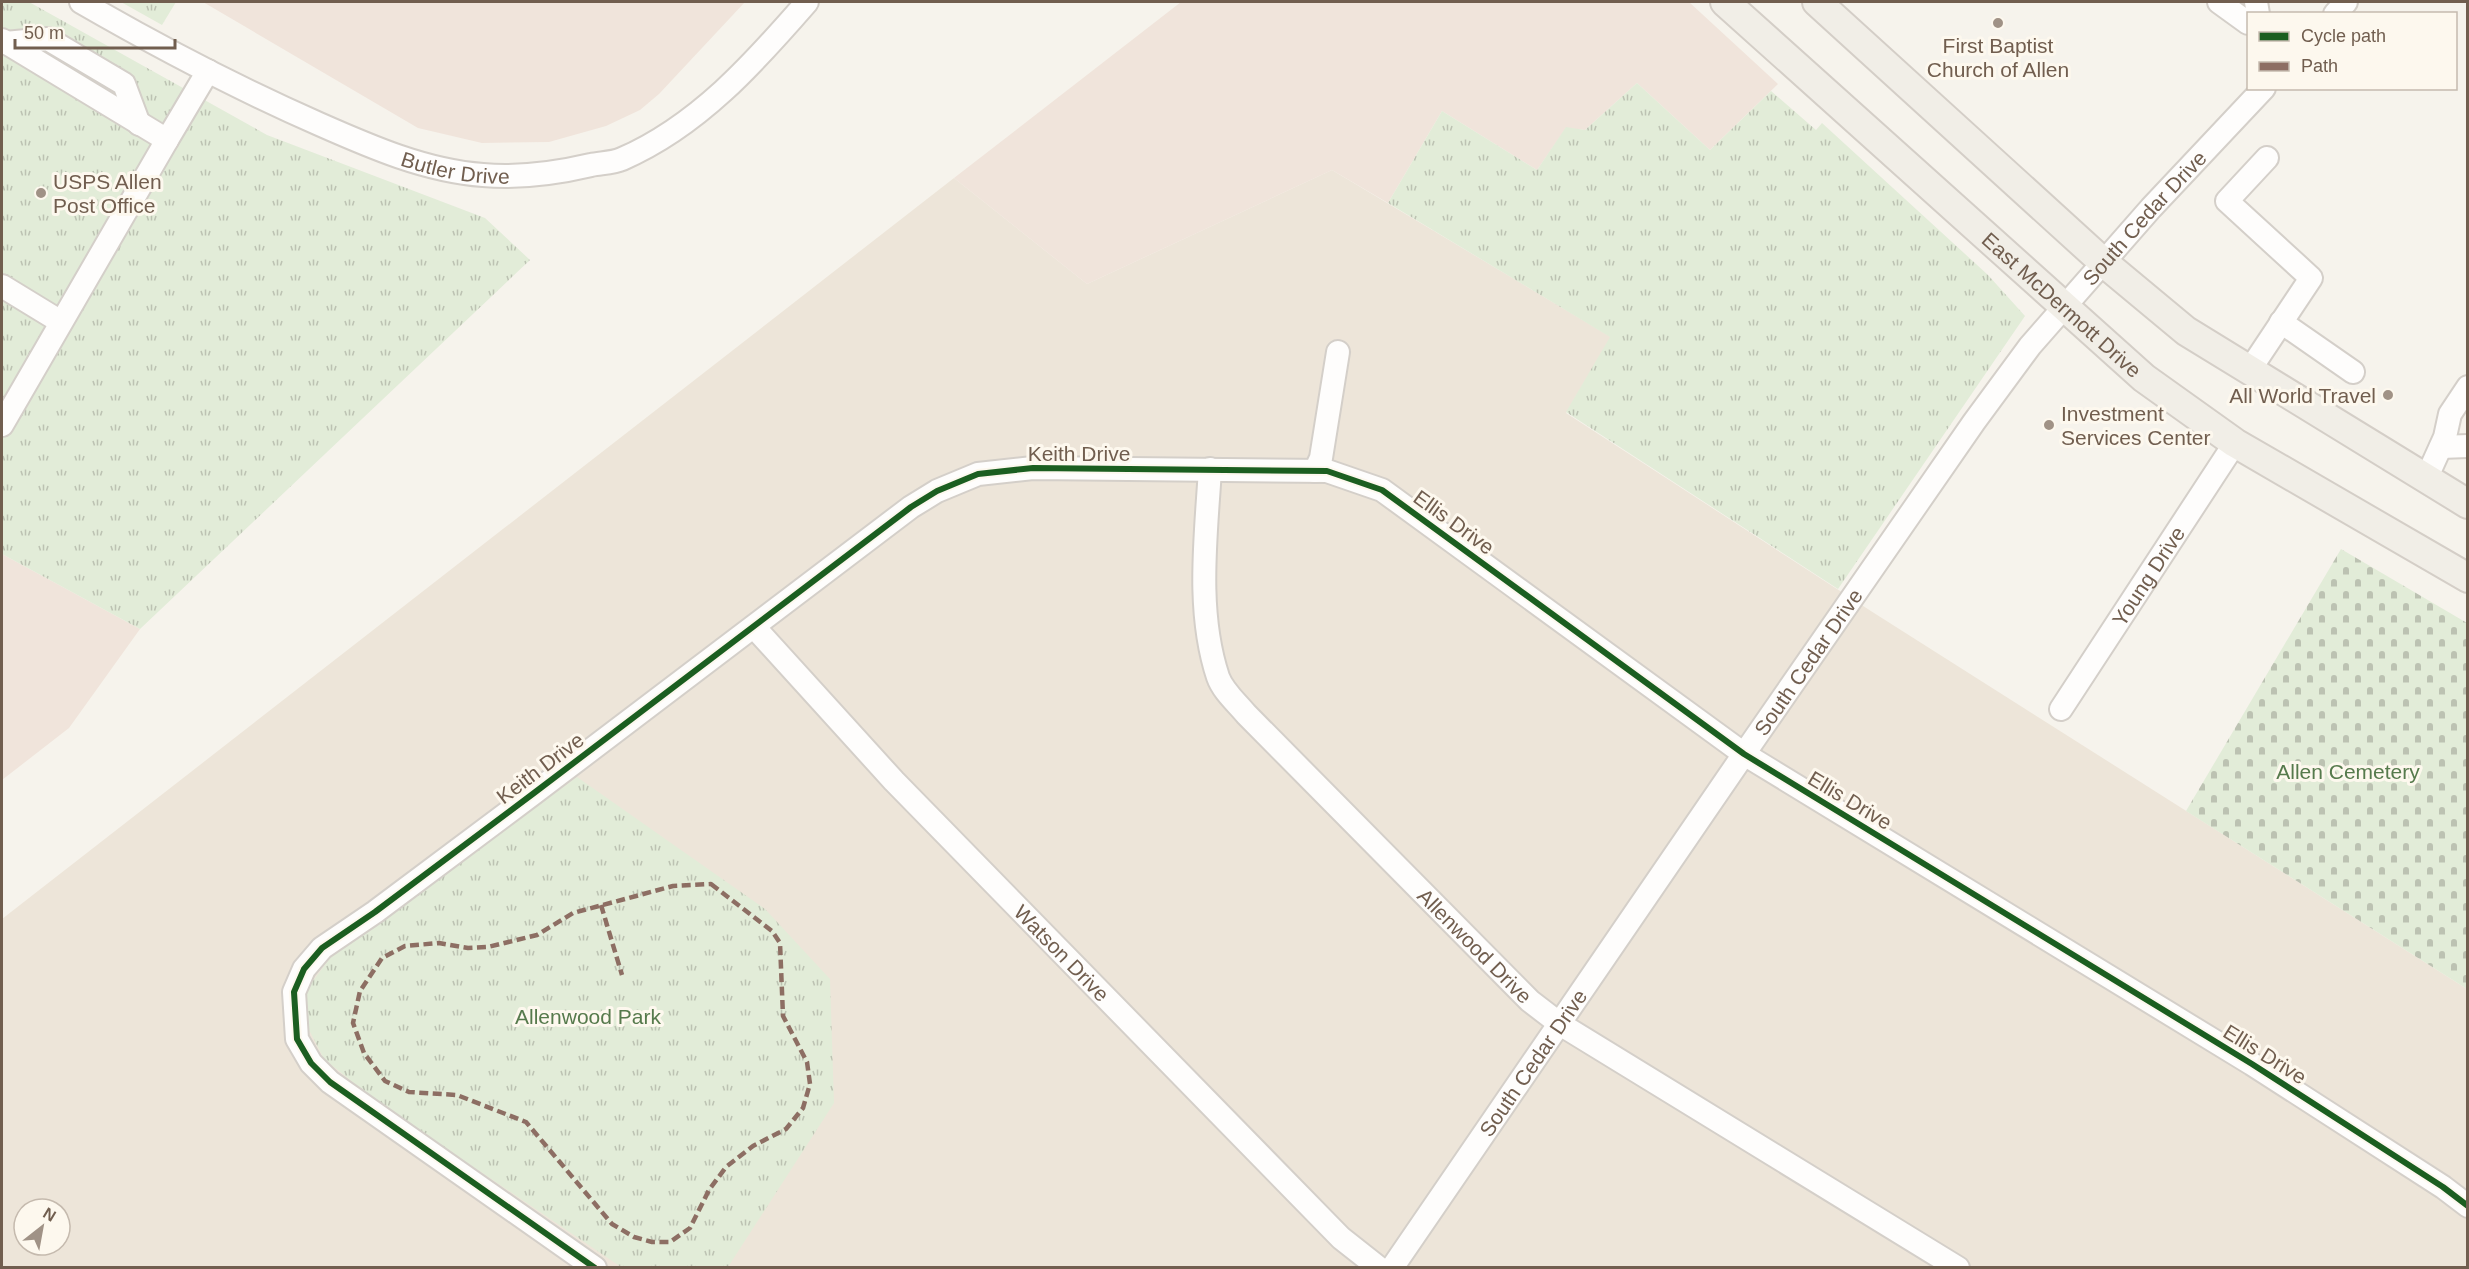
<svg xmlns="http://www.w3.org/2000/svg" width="2469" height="1269" font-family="Helvetica,sans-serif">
  <defs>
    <pattern id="grass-tufts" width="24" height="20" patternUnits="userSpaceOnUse" patternTransform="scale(1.5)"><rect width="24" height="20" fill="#e2ecd8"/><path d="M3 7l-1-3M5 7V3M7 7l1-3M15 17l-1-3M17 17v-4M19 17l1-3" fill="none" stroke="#bcc2b2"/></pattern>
    <pattern id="cemetery-stones" width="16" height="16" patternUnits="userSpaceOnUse" patternTransform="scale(1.5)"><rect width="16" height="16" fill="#e2ecd8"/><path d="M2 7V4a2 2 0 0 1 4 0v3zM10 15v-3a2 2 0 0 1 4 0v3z" fill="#bcc2b2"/></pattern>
  </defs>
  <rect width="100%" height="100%" fill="#f6f3ec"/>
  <!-- residential -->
  <path fill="#ede5d9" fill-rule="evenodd" d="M1332,170l279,167 -45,76 308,200 593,376v278l-2465,1v-349l952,-741 133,106zM24,1209h36v36h-36z"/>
  <!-- commercial -->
  <path fill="#f0e4db" d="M203,2h542l-86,92 -19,16 -34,16 -57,16 -67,1 -64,-15z
    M1181,2h508l89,82 -68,66 -73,-67 -52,47 -19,-2 -29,42 -95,-59 -54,92 -56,-33 -245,114 -133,-106z
    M2,554l138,75 -71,99 -67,52z"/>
  <!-- grass -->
  <path fill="url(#grass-tufts)" d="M2,2h27l238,133 218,83 45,42 -390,369 -138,-75z
    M121,2h55l-14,23z
    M1637,83l73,67 61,-59 45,39 6,-7 166,152 37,41 -187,273 -272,-177 44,-75 -222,-134 54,-92 95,59 29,-43 19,3z
    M577,777l188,132 65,70 4,124 -106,164h-107l-246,-167 -51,-41 -18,-35 1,-35 23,-31z"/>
  <!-- cemetery -->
  <path fill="url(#cemetery-stones)" d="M2341,549l126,74v366l-281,-178z"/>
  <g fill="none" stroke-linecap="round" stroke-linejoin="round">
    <!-- minor casing -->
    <g stroke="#d4cfc9" stroke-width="26">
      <g id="minor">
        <path id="s1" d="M81,2c78,45 156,86 238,122 52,23 107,47 164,51 35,3 74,-2 108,-10 10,-2 22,-2 31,-6 76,-33 132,-96 185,-157"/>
        <path d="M2219,2l29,21"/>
        <path d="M2256,2l2,12"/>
        <path d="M2335,14l11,-12"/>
        <path d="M2,40l165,100 41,-69"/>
        <path d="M5,43l43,-4 76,45 15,40"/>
        <path d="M2,286l59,36"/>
        <path d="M2281,322l72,50"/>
        <path d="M2249,371l62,-93 -84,-77 40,-43"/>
        <path d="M2,425l165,-285"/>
        <path d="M2441,447l27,-1"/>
        <path id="s2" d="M1210,469c-4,67 -14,142 8,208 5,14 18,25 28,37l284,287 30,23 398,244"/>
        <path d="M1315,471l6,-13 17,-106"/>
        <path d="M2426,479l19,-42 5,-23 18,-27"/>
        <path id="s3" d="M755,628l139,153 447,457 38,30"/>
        <path id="s4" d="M2061,709l174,-266"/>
        <path d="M595,1268l-265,-186 -19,-19 -14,-24 -3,-47 10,-23 18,-21 53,-36 159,-119 377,-286 26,-16 41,-17 55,-6 294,3 55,19 362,264 508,310 191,123 25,19"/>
        <path id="s5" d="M1392,1268l352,-514 230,-332 56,-76 121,-138 113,-120"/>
      </g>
    </g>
    <!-- major casing -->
    <g stroke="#d4cec7" stroke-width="32">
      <g id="major">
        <path id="s6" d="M1725,2l419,376 91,65 233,135"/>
        <path d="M1817,2l286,260 83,69 282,173"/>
      </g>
    </g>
    <!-- minor -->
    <use href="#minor" stroke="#fefdfc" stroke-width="22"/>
    <!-- major -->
    <use href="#major" stroke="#f1eee7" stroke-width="28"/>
    <!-- quiet -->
    <path stroke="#8d6e63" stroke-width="4.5" stroke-dasharray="9 4.5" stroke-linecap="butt" d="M711,884l61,47 8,12 3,73 24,46 3,22 -7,24 -17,21 -33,17 -27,21 -17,23 -19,38 -20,14h-18l-18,-5 -22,-13 -86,-102 -69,-27 -48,-3 -24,-11 -21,-28 -11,-30 7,-32 22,-33 23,-12 34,-3 29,5 20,-1 49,-12 36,-22 100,-27z
      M601,905l21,70"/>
    <!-- cycleway casing -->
    <g stroke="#fdf8ee" stroke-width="10">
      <path id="cycleway" d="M595,1268l-265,-186 -19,-19 -14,-24 -3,-47 10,-23 18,-21 53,-36 159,-119 377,-286 26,-16 41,-17 55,-6 294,3 55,19 362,264 508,310 191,123 25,19"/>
    </g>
    <!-- cycleway -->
    <use href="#cycleway" stroke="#1b5e20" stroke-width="6"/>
  </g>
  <!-- markers -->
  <g fill="#a09286" stroke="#fdf8ee" stroke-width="2">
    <circle cx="1998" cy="23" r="6"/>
    <circle cx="41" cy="193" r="6"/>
    <circle cx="2388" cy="395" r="6"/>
    <circle cx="2049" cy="425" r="6"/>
  </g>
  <g text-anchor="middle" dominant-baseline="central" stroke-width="6" stroke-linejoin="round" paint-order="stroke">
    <!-- poi labels -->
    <g font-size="21" fill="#715e4f" stroke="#fdf8ee" text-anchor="start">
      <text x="1998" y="45" text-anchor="middle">First Baptist<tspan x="1998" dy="24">Church of Allen</tspan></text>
      <text x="53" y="181">USPS Allen<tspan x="53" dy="24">Post Office</tspan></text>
      <text x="2376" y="395" text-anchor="end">All World Travel</text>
      <text x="2061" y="413">Investment<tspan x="2061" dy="24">Services Center</tspan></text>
    </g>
    <!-- street labels -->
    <g font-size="21" fill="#715e4f" stroke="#fdf8ee">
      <text stroke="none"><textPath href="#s1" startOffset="412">Butler Drive</textPath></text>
      <text stroke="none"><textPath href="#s5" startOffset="1293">South Cedar Drive</textPath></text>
      <text stroke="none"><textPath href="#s6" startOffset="453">East McDermott Drive</textPath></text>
      <text x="1079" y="453">Keith Drive</text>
      <text transform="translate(1454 522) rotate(36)">Ellis Drive</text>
      <text stroke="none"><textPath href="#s4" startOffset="159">Young Drive</textPath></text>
      <text stroke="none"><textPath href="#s5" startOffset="735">South Cedar Drive</textPath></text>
      <text transform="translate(540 768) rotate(-37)">Keith Drive</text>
      <text transform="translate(1850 800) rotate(31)">Ellis Drive</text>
      <text stroke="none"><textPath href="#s2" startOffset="582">Allenwood Drive</textPath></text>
      <text stroke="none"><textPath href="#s3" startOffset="447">Watson Drive</textPath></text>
      <text transform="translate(2265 1054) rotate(32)">Ellis Drive</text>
      <text stroke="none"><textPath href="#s5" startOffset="249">South Cedar Drive</textPath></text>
    </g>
    <!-- park labels -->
    <g font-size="21" fill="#567a4c" stroke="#fdf8ee">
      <text x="2348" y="771">Allen Cemetery</text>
      <text x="588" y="1016">Allenwood Park</text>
    </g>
  </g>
  <!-- border -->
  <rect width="2469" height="1269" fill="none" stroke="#715e4f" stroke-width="6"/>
  <!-- legend -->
  <rect x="2247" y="12" width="210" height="78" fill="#fdf8ee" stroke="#c5baae" stroke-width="1.5"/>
  <rect x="2259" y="32" width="30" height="9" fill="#1b5e20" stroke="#c5baae" stroke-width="1.5"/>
  <text x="2301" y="42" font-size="18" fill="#715e4f">Cycle path</text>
  <rect x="2259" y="62" width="30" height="9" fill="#8d6e63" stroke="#c5baae" stroke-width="1.5"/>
  <text x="2301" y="72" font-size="18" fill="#715e4f">Path</text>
  <!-- north arrow -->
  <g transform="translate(42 1227) rotate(31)"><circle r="28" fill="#fdf8ee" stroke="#c5baae" stroke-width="1.5"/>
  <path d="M0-4.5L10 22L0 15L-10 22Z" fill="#a09286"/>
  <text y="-9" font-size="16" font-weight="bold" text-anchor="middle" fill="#715e4f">N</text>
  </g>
  <!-- scale -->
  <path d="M15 39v9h160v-9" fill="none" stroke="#715e4f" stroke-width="3"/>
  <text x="24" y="39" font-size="18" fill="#715e4f" stroke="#fdf8ee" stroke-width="4.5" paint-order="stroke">50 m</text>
</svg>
